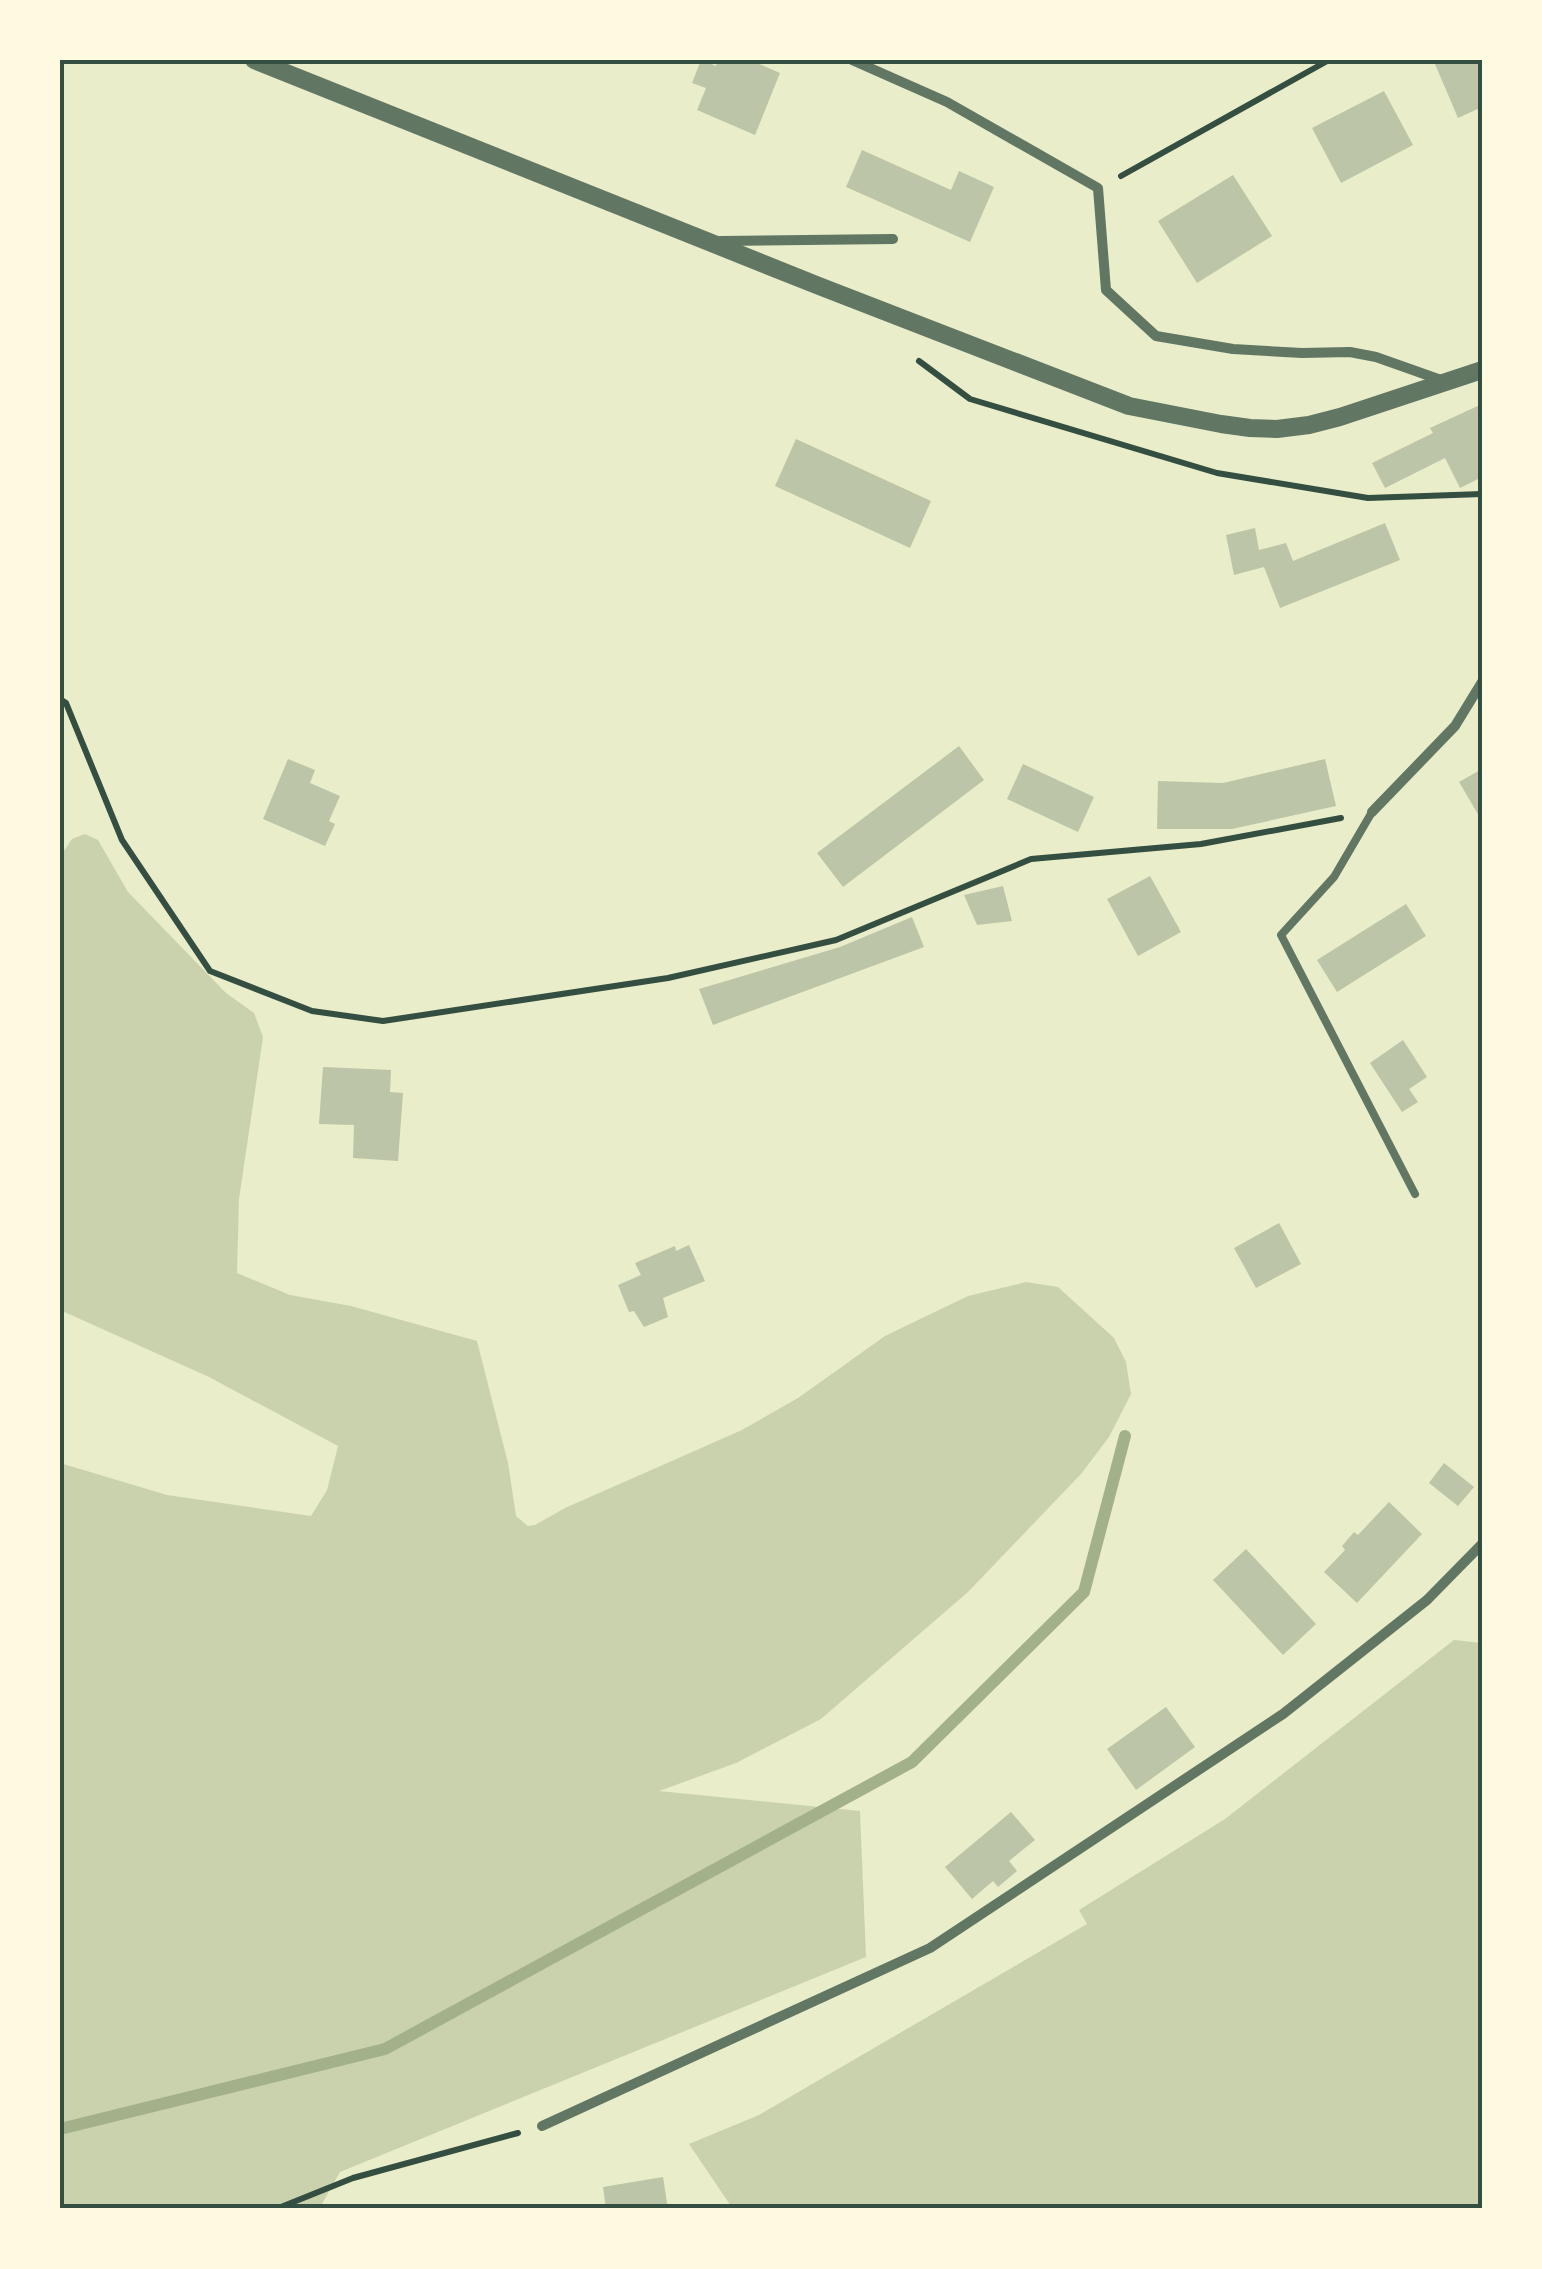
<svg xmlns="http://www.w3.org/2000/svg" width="1542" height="2269" font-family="'Sofia Sans Condensed',sans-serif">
  <rect width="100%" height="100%" fill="#e9edc9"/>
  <!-- green -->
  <path fill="#cad2ad" d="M85,834l13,6 30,52 98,101 28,20 9,24 -24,162 -2,74 53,22 61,11 126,35 31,122 8,53 12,10 7,-1 30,-17 177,-78 56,-32 87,-62 83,-40 58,-14 32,5 56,51 12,24 5,32 -22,43 -28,37 -113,118 -147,127 -85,44 -77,28 201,20 6,146 -526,215 -21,37h-259v-746l107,32 144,21 16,-26 11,-44 -129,-69 -149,-67v-453l12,-18z
    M1454,1640l28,3v566h-749l-44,-65 70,-29 328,-191 -8,-14 146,-91z"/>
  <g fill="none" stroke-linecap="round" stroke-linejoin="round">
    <!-- stream -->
    <path stroke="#a3b18a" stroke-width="12" d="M60,2129l325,-80 527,-287 172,-170 41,-156"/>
  </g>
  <!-- building -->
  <path fill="#bcc5a7" d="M701,60l15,6 2,-6h32l30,13 -25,62 -58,-25 9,-22 -14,-5z
    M1445,60h37v47l-24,11 -23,-54z
    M1384,91l29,54 -72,38 -29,-55z
    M862,150l89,40 8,-19 35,16 -24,55 -124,-55z
    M1233,175l39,61 -75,47 -39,-62z
    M1482,404v73l-22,11 -15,-30 -60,30 -13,-25 61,-30 -3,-5z
    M796,439l135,62 -21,47 -135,-62z
    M1385,523l15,37 -120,48 -16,-41 -30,8 -8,-40 29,-7 4,22 27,-7 7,18z
    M959,746l25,34 -141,107 -26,-34z
    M288,759l27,11 -5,13 30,13 -11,25 6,3 -10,22 -62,-27z
    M1325,759l11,47 -104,23h-75l1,-48 65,2z
    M1023,764l71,33 -16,35 -71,-33z
    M1482,769v52l-23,-39z
    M1150,876l31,56 -43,24 -31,-57z
    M1003,886l9,35 -35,4 -13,-30z
    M1406,904l20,32 -89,56 -20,-32z
    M912,917l12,30 -211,78 -14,-36 141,-42z
    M1403,1040l24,37 -18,12 9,13 -16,10 -32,-49z
    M323,1067l68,3 -1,22 13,1 -5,68 -45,-3 1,-33 -35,-1z
    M1279,1223l22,41 -45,24 -22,-40z
    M689,1245l16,36 -42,17 5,19 -24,10 -10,-16 -5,1 -11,-27 23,-10 -6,-12 40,-17 1,5z
    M1444,1463l30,24 -16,19 -29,-23z
    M1389,1502l33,32 -65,69 -33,-31 21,-22 -3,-4 12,-14 4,3z
    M1246,1549l70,75 -33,31 -70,-75z
    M1166,1707l29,40 -59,43 -29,-41z
    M1011,1812l24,28 -26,21 8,10 -19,16 -5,-6 -21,18 -27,-32z
    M663,2177l5,32h-62l-3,-22z"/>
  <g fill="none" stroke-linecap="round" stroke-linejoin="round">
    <!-- path -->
    <path stroke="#344e41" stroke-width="6" d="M1121,176l208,-116
      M919,361l51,38 247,74 151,25 114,-4
      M60,699l6,4 56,137 88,131 102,40 71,10 285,-43 168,-38 195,-81 170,-15 140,-26
      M276,2209l77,-31 165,-45"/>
    <!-- service -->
    <path stroke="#617663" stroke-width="8" d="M1372,812l-38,65 -53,58 134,259"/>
    <!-- minor -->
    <path stroke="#617663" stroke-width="10" d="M852,60l95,42 151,86 8,102 50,46 77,13 69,4 48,-1 26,5 65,23
      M720,241l173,-2
      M1372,812l83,-86 27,-44
      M542,2126l388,-178 353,-234 144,-114 55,-56"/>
    <!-- tertiary -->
    <path stroke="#617663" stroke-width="18" d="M254,60l565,226 310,120 92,18 29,4 27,1 32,-4 31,-8 142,-47"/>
  </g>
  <!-- border -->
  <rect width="1542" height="2269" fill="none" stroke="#fefae0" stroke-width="125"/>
  <rect x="62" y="62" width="1418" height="2144" fill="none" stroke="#344e41" stroke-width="4"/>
</svg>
